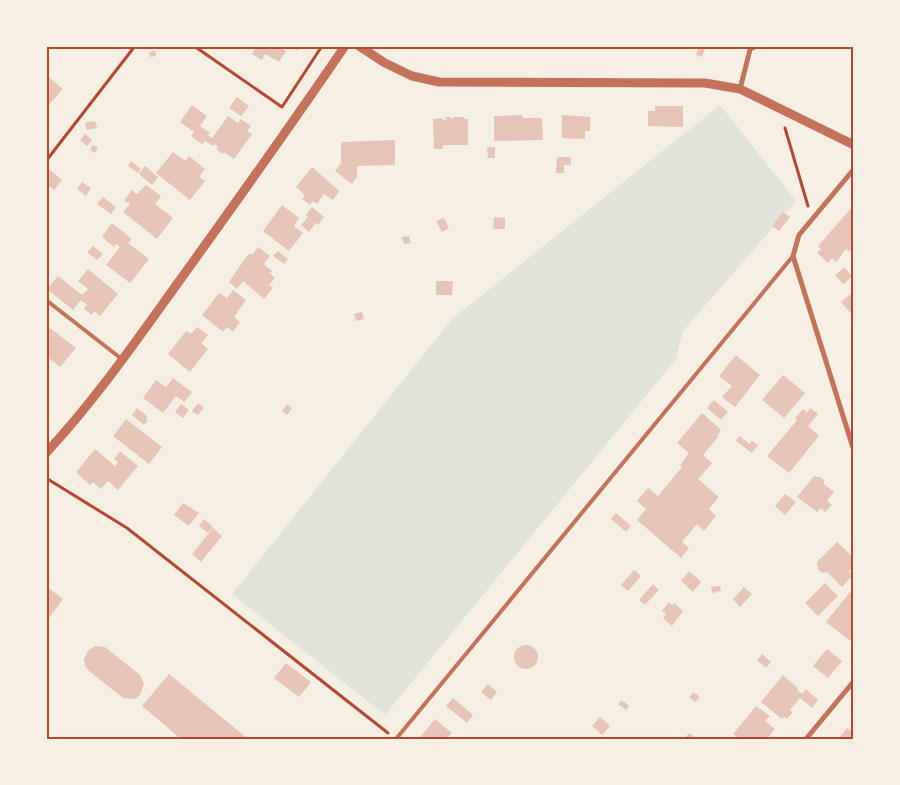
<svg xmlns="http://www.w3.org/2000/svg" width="900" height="785" font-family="'DejaVu Sans',sans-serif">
  <rect width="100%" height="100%" fill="#f6efe4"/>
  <!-- green -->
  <path fill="#e2e4dc" d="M720,105l76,96 -113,130 -7,28 -291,356 -153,-121 220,-275z"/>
  <!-- building -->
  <path fill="#e6c5b7" d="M257,46h21l8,5 -7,11 -14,-8 -3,6 -10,-6z
    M290,46h10l-2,5z
    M525,46h36v3h-36z
    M699,47l6,2 -3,8 -6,-2z
    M155,51l1,5 -6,1 -1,-5z
    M46,75l17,14 -17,19z
    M237,97l12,9 -8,10 -12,-8z
    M192,105l15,11 -7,10 10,7 -2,2 4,3 16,-22 10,7 3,-4 10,7 -4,5 5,3 -18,25 -10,-7 -1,2 -7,-5 2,-2 -3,-3 -2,2 -8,-5 -3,3 -11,-8 3,-4 -14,-10z
    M655,106h28v21l-35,-1v-15h7z
    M522,115l1,3h19l1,22 -49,1v-25z
    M562,115l28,2v14h-5v8l-23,-1z
    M445,117h6v2h2v-2h11v2h4v26h-25v4h-9l-1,-30 10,-1v2h3z
    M95,121l2,7 -10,2 -2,-7z
    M85,134l7,6 -5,6 -7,-6z
    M395,140v25l-38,1v11l-5,7 -17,-13 6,-8v-21z
    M93,145l5,3 -3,5 -5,-3z
    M487,147h8v11h-7z
    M173,152l12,9 4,-5 16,13 -6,8 6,4 -15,19 -34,-27z
    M557,157h14v8h-7v8h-8z
    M131,161l10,8 -3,4 -10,-7z
    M145,166l13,11 -6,8 -13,-11z
    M312,167l27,24 -6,9 -9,-6 -7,10 -4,-3 -3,4 -8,-6 3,-4 -9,-8z
    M49,169l13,11 -8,10 -8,-6v-12z
    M82,182l9,6 -5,8 -9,-7z
    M146,185l15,11 -6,8 18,14 -16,21 -34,-27 7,-8 -6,-4 8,-10 5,4z
    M103,197l13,10 -5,7 -14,-10z
    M282,205l17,13 -5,8 9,7 -14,18 -26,-20z
    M854,205v41l-5,6 -3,-3 -10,13 -4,-4 -4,5 -11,-10 4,-4 -3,-3z
    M312,207l12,10 -6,8 -2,-2 -7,9 -8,-7 7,-8 -2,-2z
    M783,212l7,5 -11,14 -7,-5z
    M494,217l11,1v11h-12z
    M444,218l5,10 -7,4 -6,-11z
    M112,223l20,16 -4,4 21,16 -19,24 -24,-18 14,-18 -4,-3 -2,3 -12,-10z
    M409,236l2,7 -7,1 -2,-7z
    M93,246l10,8 -6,6 -10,-8z
    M258,247l12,9 -6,8 8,7 -2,2 5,5 -6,7 4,3 -9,11 -21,-18 -6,8 -8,-7 17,-25 4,-3 2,1z
    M278,251l10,8 -4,5 -11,-8z
    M845,267l7,10 -9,7 -8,-9z
    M88,269l30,25 -18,22 -6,-5 -2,4 -8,-6 3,-4 -6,-5 -8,10 -26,-21 11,-13 24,19 6,-6 -10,-8z
    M436,281h17l-1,14h-16z
    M854,287v30l-13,-15 12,-10 -2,-3z
    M233,290l13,10 -12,17 6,5 -7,10 -6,-5 -4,5 -21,-17 17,-22 8,5z
    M362,312l2,7 -8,2 -2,-7z
    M197,327l11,8 -7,8 7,6 -18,23 -22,-18 18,-23 5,3z
    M50,328l26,20 -16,19 -14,-11v-23z
    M736,355l24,20 -25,32 -13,-10 10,-11 -13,-10z
    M783,375l22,18 -21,25 -22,-18z
    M173,378l19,14 -8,10 -8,-6 -13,17 -20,-15 13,-18 10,7z
    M714,400l14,12 -7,8 -14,-12z
    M198,403l6,5 -6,7 -6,-4z
    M181,404l8,6 -6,8 -8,-6z
    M287,404l5,4 -5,7 -5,-4z
    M137,408l10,8 -1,4h2l-4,5 -12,-10z
    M810,408l8,6 -10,12 11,10 -30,37 -22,-17 30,-36 -2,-2 8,-9 4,4z
    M702,413l19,17 -4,6 1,1 -15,18 9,8 -14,16 21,18 -10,12 7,7 -12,15 -7,-7 -15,18 7,6 -8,10 -44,-38 9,-11 -9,-8 11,-13 10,8 24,-29 -2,-2 9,-12 -12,-10z
    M126,419l36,28 -13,17 -36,-28z
    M739,436l11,8 2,-3 6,4 -6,8 -16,-12z
    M95,449l20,17 3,-4 -4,-3 6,-8 18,15 -20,24 -10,-9 -7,8 -8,-7 -3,3 -14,-13z
    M814,476l3,1h3l4,3v4l10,8 -7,9 5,4 -7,7 -4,-4 -4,4 -20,-15z
    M785,494l11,8 -11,13 -10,-9z
    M183,503l16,10 -10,13 -15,-11z
    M616,513l15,13 -5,6 -15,-13z
    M204,519l9,8 -5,6 -9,-7z
    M213,528l9,8 -21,26 -9,-8z
    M837,542l17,16v8l-5,5 4,4 -11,12 -15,-15 -5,1 -4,-4 -1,-7z
    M634,570l7,6 -13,15 -7,-6z
    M689,571l12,11 -8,10 -12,-11z
    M825,583l13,13 -20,20 -13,-13z
    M653,584l6,6 -14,15 -6,-5z
    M46,586l17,13 -17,23z
    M720,586l1,5 -9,2 -1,-6z
    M744,587l8,7 -12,13 -7,-8z
    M854,587v50l-4,4 -24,-19z
    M669,602l3,3 2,-2 9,8 -11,15 -9,-8 3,-4 -4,-3z
    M514 657a12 12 0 1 1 24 0a12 12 0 1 1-24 0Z
    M95,646l10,1 35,28 4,8 -4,12 -5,4 -12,-1 -34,-27 -4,-5 -1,-7 4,-8z
    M827,649l15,12 -14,17 -15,-12z
    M762,654l9,8 -5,6 -9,-8z
    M286,663l25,19 -12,15 -25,-19z
    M169,674l79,65h-67l-39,-33z
    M783,675l15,13 -1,2 5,4 4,-5 12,11 -6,8 -12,-10 -10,12 3,2 -6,7 -3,-2 -2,2 -21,-17z
    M488,684l9,8 -6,8 -10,-8z
    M694,692l6,5 -5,5 -6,-5z
    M453,698l20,17 -6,8 -21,-17z
    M622,700l7,6 -3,4 -8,-6z
    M756,706l14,10 -5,5 10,8 -8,10h-28l-6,-5z
    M600,717l10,9 -8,9 -10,-9z
    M435,719l17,14 -5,6h-28z
    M847,728l7,5v6h-16z
    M689,733l8,6h-13z"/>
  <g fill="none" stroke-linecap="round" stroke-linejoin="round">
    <!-- path -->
    <path stroke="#b5482f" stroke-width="3" d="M194,46l88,61 40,-61
      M785,128l23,78
      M46,161l89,-115
      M46,478l81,50 261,205"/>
    <!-- service -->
    <path stroke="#c5725c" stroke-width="4" d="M751,49l7,-3
      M46,300l77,60
      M396,739l397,-483"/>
    <!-- minor -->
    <path stroke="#c5725c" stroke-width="5" d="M740,89l11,-43
      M854,169l-55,66 -6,21 61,195
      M806,739l48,-58"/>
    <!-- tertiary -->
    <path stroke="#c5725c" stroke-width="9" d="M359,46l26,17 27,13 27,6 266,1 35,6 114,56
      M46,453c52,-56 95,-119 139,-180 54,-75 108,-151 160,-227"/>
  </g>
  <!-- border -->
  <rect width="900" height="785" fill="none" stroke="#f6efe4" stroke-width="95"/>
  <rect x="48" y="48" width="804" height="690" fill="none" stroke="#b5482f" stroke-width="2"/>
</svg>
